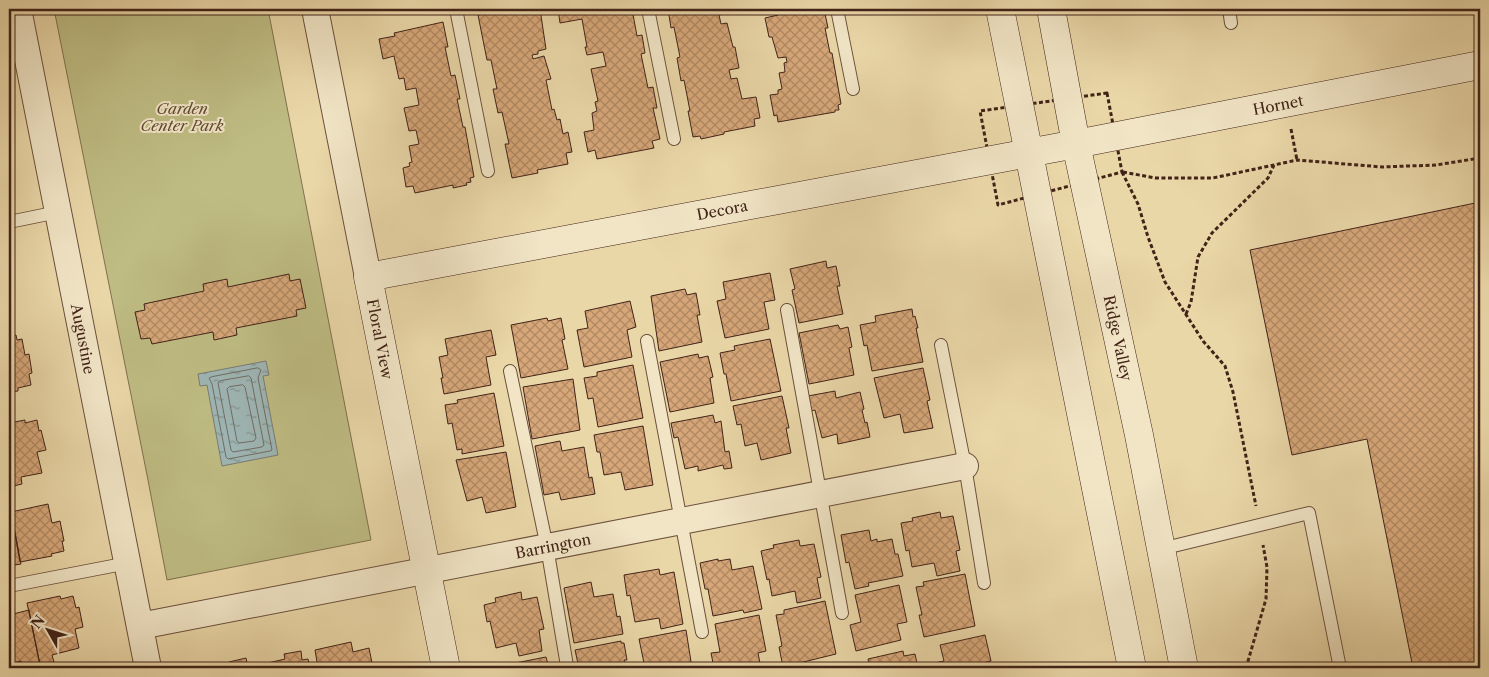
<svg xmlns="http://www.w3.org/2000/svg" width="1489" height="677" font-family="'Libre Caslon Text',serif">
  <defs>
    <pattern id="water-ripples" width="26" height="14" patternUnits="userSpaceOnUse" patternTransform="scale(1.25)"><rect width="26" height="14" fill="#9eb6b5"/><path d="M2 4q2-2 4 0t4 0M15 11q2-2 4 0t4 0" fill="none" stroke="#829492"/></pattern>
    <pattern id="building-cross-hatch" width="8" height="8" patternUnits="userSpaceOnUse" patternTransform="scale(1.25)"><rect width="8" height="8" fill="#d7a779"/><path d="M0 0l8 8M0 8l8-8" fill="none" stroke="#b08862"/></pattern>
  </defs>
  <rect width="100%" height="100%" fill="#ead7a8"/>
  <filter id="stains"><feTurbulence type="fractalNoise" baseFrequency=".004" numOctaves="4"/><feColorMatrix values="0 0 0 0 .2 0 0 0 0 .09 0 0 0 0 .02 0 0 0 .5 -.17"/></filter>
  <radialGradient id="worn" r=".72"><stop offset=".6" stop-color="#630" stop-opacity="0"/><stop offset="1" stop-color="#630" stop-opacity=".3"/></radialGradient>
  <!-- green -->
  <path fill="#bebc83" stroke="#80704e" d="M54,9h214l103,531 -204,40 -19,-100z"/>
  <!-- water -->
  <path fill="url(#water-ripples)" stroke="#797b76" d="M266,361l3,14 -6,1 15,79 -56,11 -15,-81 -7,1 -2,-12z"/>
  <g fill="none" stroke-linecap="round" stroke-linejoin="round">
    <!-- shore -->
    <path stroke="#706c66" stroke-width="1" d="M258,368l3,2 -3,8 14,72 -2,1 -42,8 -2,-2 -14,-73 -3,-6 2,-1z
      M249,376l2,2 13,67 -2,2 -29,5 -2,-2 -13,-67 2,-2z
      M243,385l2,2 11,51 -2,3 -15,2 -2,-2 -10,-52 2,-2z"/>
  </g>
  <!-- building -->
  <path fill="url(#building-cross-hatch)" stroke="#412318" d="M509,9h31l6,40 -8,2v3l-6,1 1,4 11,-3 7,23 -5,1 6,30 2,-1 3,11 3,-1 3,15 5,-2 4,20 -6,1 2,11 -31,6 1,3 -26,5 -7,-34h4l-7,-32 -4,1 -5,-24h4l-6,-29h-4l-9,-45z
    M558,9h74l5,27 5,-1 3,18 -4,1 7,34 5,-1 4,21h-4l7,31 -8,2 2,7 -57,11 -2,-9 -7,2 -4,-20 10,-2 -2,-17 5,-2 -2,-9 3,-1 -7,-32 15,-3 -3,-14 -16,3 -2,-8h2l-5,-28 -22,4z
    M668,9h56l1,5 -6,1 2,9 6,-1 6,24h2l4,21 -10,2 2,9 6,-1 5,21 14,-2 4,21 -6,1 1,7 -31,6v2l-23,5 -1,-3 -7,1 -5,-26h2l-6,-31 -3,1 -4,-23 3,-1 -6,-30 -3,1z
    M776,9h48l4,19h-3l5,25h2l9,51 -3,1 1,5h-4v2l-57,10 -1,-7 -3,1 -4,-21 8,-1v-4l4,-1 -3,-16 6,-1 -1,-9 3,-1 -1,-5 -8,1 -6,-21h-3l-4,-19 13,-3z
    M443,22l5,25h-3l6,29 4,-1 5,24h-3l6,28h2l9,50 -4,1 1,4 -5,1 1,2 -14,3v-3l-38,8 -2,-7 -7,1 -3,-19 7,-2 -1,-3 3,-1 -3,-16 10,-2 -3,-14 -7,1 -5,-23 15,-3 -3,-17 -10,2 -2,-12 -5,1 -5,-23 -11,3 -4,-20 16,-3 -1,-3z
    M1480,202v466h-67l-46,-229 -75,16 -42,-205z
    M9,259l5,22 -5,1z
    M826,261l1,7 9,-2 4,20h-3l6,28 -44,9 -7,-33 3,-1 -5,-20z
    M770,273l5,27 -11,2 5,27 -44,9 -8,-37 9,-2 -3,-17z
    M289,274l1,7 10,-2 6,29 -10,2 1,6 -61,12 1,7 -23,5 -1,-8 -61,12 -2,-6 -9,1 -6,-27 10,-2 -1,-6 60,-13 -1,-7 24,-5 1,8z
    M685,289l2,6 9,-2 4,22h-3l5,27 -43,9 -8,-55z
    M630,301l6,26 -9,3 5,27 -48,10 -7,-37 11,-2 -3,-17z
    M912,309l1,8 2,-1 3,12h-2l7,34 -51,9 -5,-26 -3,1 -4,-21 16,-3 -1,-6z
    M547,318l1,3 13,-3 4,21 -3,1 6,29 -47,9 -10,-53z
    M838,325l2,4 8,-2 4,20 -3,1 5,27 -45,9 -10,-51z
    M491,330l5,25 -10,2 5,28 -47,9 -3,-16h2l-4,-21 9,-2 -3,-16z
    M16,335l1,5 5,-1 3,16 4,-1 3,19 -3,1 2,11 -13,3v3l-9,1v-55z
    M770,339l11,52 -50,10 -5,-27h-2l-4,-21 15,-3 -1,-4z
    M698,354l1,4 9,-2 5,21 -3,1 4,25 -44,9 -10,-50z
    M633,365l10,53 -45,9 -5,-29 -5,1 -4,-21 13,-2v-4z
    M923,368l7,32 -3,1 6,27 -29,5 -4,-19 -16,4 -10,-40z
    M573,379l7,51 -48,9 -9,-52z
    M835,391l1,7 24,-6 4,17 -2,1 3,13 2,-1 3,15 -32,7 -1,-10 -15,4 -7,-28 -4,1 -3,-15z
    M494,393l10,53 -42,8v-5l-5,1 -5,-27 -4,1 -3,-19 13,-2 -1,-3z
    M782,396l7,32h-3l5,25 -30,7 -4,-17 -12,3 -4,-22 -4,1 -4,-19z
    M713,415l2,8 6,-2 4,31 4,-1 3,17 -8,1 -1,-4 -25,6v-5l-13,3 -7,-32 -4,1 -3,-15z
    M25,420v3l12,-3 2,11 2,-1 5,20 -9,2 5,21 -21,4 1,7 -13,3v-64z
    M643,426l10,59 -28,5 -4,-18 -17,3 -4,-23h-3l-3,-17z
    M560,441l2,10 22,-4 5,31 3,-1 3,17 -34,6 -2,-8 -15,3 -9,-49z
    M506,452l10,55 -30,6 -4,-16 -15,4 -11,-41z
    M48,504l4,19 8,-2 4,20h-2l2,10 -13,3 1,2 -32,6 -9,-50z
    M9,511h2l10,53 -12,2z
    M940,512l1,6 12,-2 7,34 -4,1 4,20 -23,5 -3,-13 -22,4 -3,-17 -3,1 -5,-28 12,-2 -1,-3z
    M869,530l2,11 6,-2v3l15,-3 3,15h3l5,22 -35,7 1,3 -14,3 -6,-27 -3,1 -5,-28z
    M799,540l1,6 14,-2 7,33 -4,1 4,20 -24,5 -2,-12 -23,5 -3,-17 -2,1 -6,-29 13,-3 -1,-3z
    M718,559v2l12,-2 2,11 21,-4 9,43 -18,4 -1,-3 -30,6 -5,-27h-3l-5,-26z
    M659,569l1,6 14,-3 9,52 -22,5 -2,-11 -24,4 -5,-27 -3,1 -3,-21z
    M965,574l10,52 -51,11 -5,-22h3l-6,-28 8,-1 -1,-4z
    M591,582l3,15 19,-3 4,23 3,-1 3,18 -49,9 -10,-55z
    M899,585l8,37 -10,2 4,16 -45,11 -6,-26 11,-3 -6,-27z
    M521,592l1,8 15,-3 7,32 -5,1 3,21 -23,5 -3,-13 -20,5 -6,-27 -3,1 -3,-17 12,-3 -1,-4z
    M60,596l1,3 12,-3 3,12 3,-1 4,20 -8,2 4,19 -27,7 2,7 -14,3 -13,-62z
    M825,601l11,53 -53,13 -4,-20 3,-1 -6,-31 8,-1v-4z
    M29,610l11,55 -18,3 -1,-7 -12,3v-49z
    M759,615l7,36 -8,2 3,15h-47l-3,-15 9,-1 -5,-28z
    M686,630l6,38h-47l-6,-29z
    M985,635l6,26 -9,2 1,5h-48l-1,-5 10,-2 -4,-16z
    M621,641v2h3l3,17h-3l2,8h-47l-4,-18z
    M351,642l2,10 16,-4 4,20h-55l-3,-18z
    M301,651l1,9 6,-1 2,9h-55v-2l30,-7 -1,-5z
    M903,651l1,5 11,-2 3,14h-48l-2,-9z
    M546,657l3,11h-44v-3z
    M246,658l2,10h-33l14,-4v-2z"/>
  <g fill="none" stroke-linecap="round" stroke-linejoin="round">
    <!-- lane casing -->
    <g stroke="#6b503c" stroke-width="14">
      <path id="lane" d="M456,9l32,162
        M648,9l26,130
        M837,9l16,80
        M1229,9l2,14
        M9,222l49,-10
        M787,310l55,303
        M647,341l55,291
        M941,345l24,121 19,117
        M510,371l37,176 20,119
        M1161,549l148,-36 31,155
        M9,586l119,-23"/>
    </g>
    <!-- street casing -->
    <g stroke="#6b503c" stroke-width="28">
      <path id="street" d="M18,9l130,659
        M315,9l53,268
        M140,626l825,-160"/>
    </g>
    <!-- secondary casing -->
    <g stroke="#412318" stroke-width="29">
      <path id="secondary" d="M1000,9l132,659
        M1051,9l25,135 63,291 45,233
        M446,668l-78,-391 708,-133 404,-79"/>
    </g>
    <!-- path -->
    <path stroke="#412318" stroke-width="3" stroke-dasharray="4 2.5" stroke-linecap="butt" d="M1107,93l15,79 -124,33 -18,-94z
      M1291,129l6,31
      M1122,172l16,32 10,33 17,45 38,59 22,25 8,26 23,114
      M1123,172l32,6h58l61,-13
      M1186,314l5,-12 7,-45 14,-24 56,-55 6,-13 23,-5 85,7 54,-2 44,-7
      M1246,668l20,-69 1,-32 -4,-22"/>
    <!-- lane -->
    <use href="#lane" stroke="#f1e5c6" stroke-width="12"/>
    <!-- street -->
    <use href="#street" stroke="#f1e5c6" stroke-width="26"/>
    <!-- secondary -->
    <use href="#secondary" stroke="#f1e5c6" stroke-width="28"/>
  </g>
  <g text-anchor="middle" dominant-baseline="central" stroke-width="4" stroke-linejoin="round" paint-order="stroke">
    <!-- street labels -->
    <g font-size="15" fill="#412318" stroke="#f1e5c6">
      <text transform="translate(1278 105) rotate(-11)">Hornet</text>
      <text transform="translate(722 210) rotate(-11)">Decora</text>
      <text transform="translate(1118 338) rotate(78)">Ridge Valley</text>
      <text transform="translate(83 339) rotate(79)">Augustine</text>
      <text transform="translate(380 339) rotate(79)">Floral View</text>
      <text transform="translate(553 546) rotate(-11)">Barrington</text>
    </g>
    <!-- park labels -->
    <g font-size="15" font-style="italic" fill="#604933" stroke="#f1e5c6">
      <text x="182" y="108">Garden<tspan x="182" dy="17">Center Park</tspan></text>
    </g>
  </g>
  <!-- margin -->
  <rect width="1489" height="677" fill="none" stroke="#ead7a8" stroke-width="30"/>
  <rect x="10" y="10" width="1469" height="657" fill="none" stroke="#412318" stroke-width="2.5"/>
  <rect x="15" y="15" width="1459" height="647" fill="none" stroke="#412318"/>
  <!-- north arrow -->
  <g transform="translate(48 630) rotate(309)" stroke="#f1e5c6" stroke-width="4" paint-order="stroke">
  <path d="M0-4L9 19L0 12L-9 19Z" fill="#412318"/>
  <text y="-8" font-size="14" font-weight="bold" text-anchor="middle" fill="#412318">N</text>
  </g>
  <rect width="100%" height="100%" filter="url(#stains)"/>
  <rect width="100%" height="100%" fill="url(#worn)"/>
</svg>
